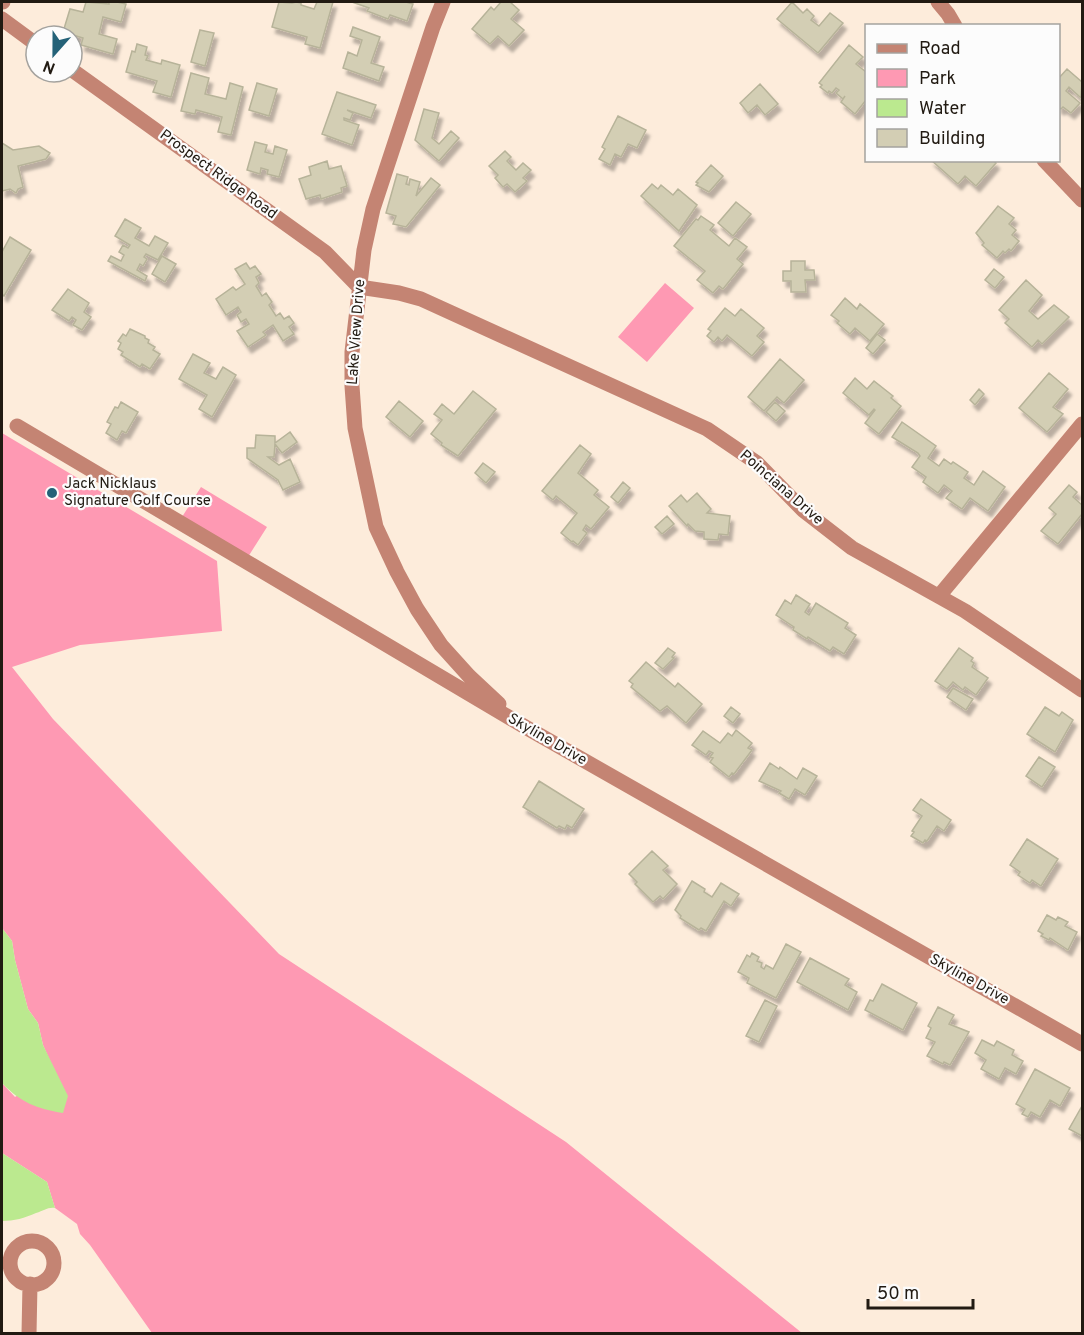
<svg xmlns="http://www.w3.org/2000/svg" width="1084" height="1335" font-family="Overpass,sans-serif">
  <defs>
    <filter id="shadow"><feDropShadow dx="3.5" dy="6" stdDeviation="1.5" flood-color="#0004"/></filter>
  </defs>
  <rect width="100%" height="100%" fill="#fdecdb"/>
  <!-- green -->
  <path fill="#fe99b3" d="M665,283l29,25 -47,54 -29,-25z
    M2,433l215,128 5,70 -142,14 -68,22 41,52 226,235 287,188 236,191h-650l-62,-88 -10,-11 -3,-10 -22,-16 -8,-26 -45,-29v-70l13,14 39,-27 -11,-25 -5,-22 -10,-14 -13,-49 -3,-19 -10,-13z
    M201,487l66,40 -19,30 -66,-40z"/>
  <!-- water -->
  <path fill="#bbe98f" d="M2,928l10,13 3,19 13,49 10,14 5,22 25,51 -5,17c-26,-4 -43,-11 -61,-30z
    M2,1153l45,29 8,26c-8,-1 -11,3 -19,5 -11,5 -22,8 -34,8z"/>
  <!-- building -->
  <path fill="#d3ceb4" stroke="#b7b399" stroke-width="1.5" filter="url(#shadow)" d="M86,2l23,2v-2h8l9,2 -5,18 -18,-5 -4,17 18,5 -4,15 -32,-9 2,-7 -20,-6 7,-23 13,3z
    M279,2l13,1 4,-1 5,1v2l13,4 3,-7h16l-13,46 -15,-4 2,-7 -35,-10z
    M352,2h54l7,2 -6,17 -17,-6 -2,4 -21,-8 2,-3z
    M501,2h9l9,8 -8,9 13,11 -15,16 -11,-10 -8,8 -18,-15 19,-22 3,3z
    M792,2l11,11 4,-4 7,7 -3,4 8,6 11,-13 13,10 -25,30 -41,-34z
    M353,27l27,10 -9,26 13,4 -5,14 -36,-13 5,-16 9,4 5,-16 -12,-4z
    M200,30l14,3 -9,33 -14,-4z
    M137,44l10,3 -2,8 3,1 -2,4 15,4 1,-4 18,5 -9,32 -18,-5 4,-11 -31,-9 6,-21 3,1z
    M849,45l14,12 -7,7 10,8v28l-11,14 -14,-12 4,-6 -2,3 -7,-6 3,-3 -3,-2 -4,5 -3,-2 -1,2 -8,-6 2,-2 -3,-2z
    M1067,69l15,13 -1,16 -12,-11 -3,4 14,12 -9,10 -8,-6 -2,2 -3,-2v-28z
    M191,73l18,5 -4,16 21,5 4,-16 13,4 -12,48 -13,-3 4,-15 -26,-7 -1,4 -14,-3z
    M257,83l20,6 -8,27 -20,-6z
    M760,84l18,20 -13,11 -8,-10 -9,8 -8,-10z
    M337,92l39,13 -5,13 -24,-8 6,3 -3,7 -6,-2v2l15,5 -7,20 -30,-11z
    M424,109l15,4 -7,25 7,6 12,-13 8,7 -20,23 -24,-21z
    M618,116l28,14 -9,18 -9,-4 -7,13 -6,-3 -5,11 -11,-6 6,-10 -3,-2z
    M255,142l12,3 -2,7 8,2 2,-8 12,4 -8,27 -12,-3 1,-4 -7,-2 -1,6 -13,-4z
    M2,143l11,7 26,-4 11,7 -4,6 -28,7 5,21 -5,2 -2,4 -6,-4 -8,2z
    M505,151l6,6 -4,4 9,9 7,-7 8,7 -8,8 4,3 -12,11 -8,-8 -4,3 -8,-9 3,-3 -9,-9z
    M931,160h62l3,3 -20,23 -11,-10 -7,8z
    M327,161l2,8 12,-3 6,20 -6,2 1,4 -21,7 -1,-4 -14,4 -7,-20 12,-4 -2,-8z
    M711,165l12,11 -14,16 -13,-7 2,-2 -2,-1z
    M397,174l11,3 -2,7 3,1 1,-6 10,3 -4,14 15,-18 9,7 -34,42 -13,-3 3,-8 -10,-3z
    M652,184l6,5 3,-4 12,10 5,-6 19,16 -18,26 -38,-35z
    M736,202l15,12 -18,22 -15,-13z
    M998,206l16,12 -5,6 7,6 -4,5 7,6 -8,10 -2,-2 -4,4 -2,-2 -6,7 -15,-13 2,-2 -8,-10z
    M701,216l13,9 -4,5 19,16 6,-8 12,9 -10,12 6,5 -20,25 -4,-3 -6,7 -16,-13 8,-9 -31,-25 22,-27 2,1z
    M125,219l16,9 -6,10 14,8 6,-10 13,7 -10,17 -12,-6 -2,3 3,2 -4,7 -3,-2 -3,6 10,6 -2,5 -37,-20 3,-5 10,5 3,-6 -5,-3 4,-7 5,3 2,-3 -15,-9z
    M10,237l21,13 -27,46 -2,-2v-42z
    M162,256l14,8 -11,18 -13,-8z
    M791,261h14v9h9l1,10h-10l1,12h-15v-11h-8v-10h8z
    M246,263l4,6 5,-3 6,8 -5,3 3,6 -3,3 6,10 4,-3 6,9 -3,3 7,11 4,-3 4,6 5,-3 5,7 -5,4 5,7 -11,7 -10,-16 -10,7 3,3 -18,12 -11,-16 12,-7 -3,-5 -5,3 -4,-7 4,-3 -3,-5 -12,8 -10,-16 17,-12 3,3 9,-6 -10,-15z
    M994,269l10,8 -9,11 -10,-8z
    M1026,280l16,15 -13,16 9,8 16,-14 15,12 -27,27 -4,-4 -6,7 -27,-24 4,-4 -10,-9z
    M68,289l21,14 -5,9 7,5 -9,13 -9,-5 3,-5 -4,-3 -3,4 -17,-11z
    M845,298l12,11 3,-5 24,20 -14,17 -15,-13 -5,6 -13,-11 2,-2 -8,-6z
    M725,308l10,8 6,-7 23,19 -7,8 7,6 -12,14 -25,-21 -5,6 -4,-4 -4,5 -7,-6 4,-5 -3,-2z
    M130,329l15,7v2l4,2 -1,3 7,4 -2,3 7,4 -10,15 -8,-5 -2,3 -19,-12 2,-3 -5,-3 3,-6 -3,-2 5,-7 3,2z
    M877,334l8,6 -12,14 -7,-6z
    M193,354l17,9 -6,10 12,6 7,-12 13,8 -24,42 -13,-8 8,-14 -28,-16z
    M780,359l24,21 -20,23 -7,-6 -13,14 -16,-14z
    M1049,373l19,16 -15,18 10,7 -16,18 -28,-24z
    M855,378l12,11 7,-8 19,15 -2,2 10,8 -22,28 -14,-11 10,-13 -1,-1 -5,6 -26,-22z
    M979,389l5,5 -9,11 -5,-5z
    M473,391l23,18 -38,47 -17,-11 1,-2 -11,-9 11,-14 -8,-6 8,-10 12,10z
    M399,401l24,20 -13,16 -24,-20z
    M121,402l17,10 -12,21 -4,-2 -5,9 -11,-7 5,-9 -4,-2 8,-15 3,1z
    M775,402l10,9 -9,10 -10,-9z
    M902,422l34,24 -8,12 11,8 5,-7 7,5 2,-2 15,10 -4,6 10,7 9,-14 22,16 -17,24 -18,-13 -8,11 -16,-11 6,-7 -8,-6 -6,8 -15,-11 3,-5 -14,-10 8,-11 -2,-3 -26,-16z
    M290,432l7,10 -15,11 -7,-9 -1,13h-6l11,8 11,-6 10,23 -17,8 -5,-10 -31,-22v-10h8l1,-13 19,1v7z
    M580,445l11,9 -13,19 20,17 -4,5 15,12 -18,22 -5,-4 -3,5 4,3 -9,12 -5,-4 -1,1 -11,-9 16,-20 -21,-17 -3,4 -11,-9z
    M483,463l12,9 -9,11 -11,-10z
    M623,482l7,6 -12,15 -7,-6z
    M1069,485l8,7 -4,5 9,8v9l-24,30 -17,-13 15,-17 -7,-6z
    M697,493l14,16 -4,4 23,3 -2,19 -9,-1 -1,6 -14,-1v-7l-9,-1 -7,-7 -1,2 -18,-20 12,-11 6,7z
    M667,516l7,8 -12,10 -7,-7z
    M796,595l14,9 -5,8 4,3 7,-12 32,20 -3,5 11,7 -12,19 -11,-7 -3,4 -22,-14 -1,2 -14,-9 1,-3 -18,-12 9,-15 6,4z
    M668,648l7,5 -3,4 2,1 -11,11 -8,-6z
    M959,648l14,10 -2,3 3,2 -2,4 16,11 -12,17 -11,-8 -2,3 -10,-8 -6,7 -12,-8z
    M646,662l29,25 3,-4 24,21 -16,19 -19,-17 -7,5 -29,-24 2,-3 -4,-3z
    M953,688l20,11 -7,11 -19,-13z
    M731,707l9,7 -7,9 -9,-7z
    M1045,707l14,9 3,-4 11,8 -18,32 -28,-18z
    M736,730l16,13 -4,5 4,2 -18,24 -2,-1 -3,4 -19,-15 3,-4 -3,-1 3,-4 -4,-2 -3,4 -14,-10 11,-14 17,12 8,-10 4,3z
    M1039,757l16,10 -13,20 -16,-11z
    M770,763l9,6 1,-2 17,12 6,-11 14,8 -12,19 -10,-6 -6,10 -10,-6 2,-2 -22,-10z
    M539,781l45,28 -12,19 -5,-3 -2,4 -6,-3 -2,2 -34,-21z
    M921,799l30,21 -7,11 -7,-5 -10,15 -2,-1 -2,3 -12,-7 3,-4 -2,-1 10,-15 -9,-6z
    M1027,839l31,20 -17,27 -9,-6 -2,3 -12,-8 2,-3 -10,-7z
    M652,851l16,15 -5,4 14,14 -14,15 -3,-3 -7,6 -18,-18 2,-2 -8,-8z
    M692,881l13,8 -1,3 8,5 9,-14 18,11 -8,12 -7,-5 -18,30 -5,-3 -2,2 -19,-12 1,-2 -6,-6z
    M1047,915l9,5 2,-3 10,5 -3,4 12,6 -9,18 -18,-12 -1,2 -8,-4 2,-2 -5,-3z
    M786,944l15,8 -25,46 -29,-15 2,-5 -11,-6 9,-17 3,2 2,-4 7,4 -2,4 5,2 -1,4 3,2 2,-4 7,4z
    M810,958l39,21 -4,6 12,7 -9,18 -51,-28z
    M882,984l35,19 -14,27 -38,-20 5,-10 3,1z
    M765,1000l12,6 -18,36 -13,-6z
    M938,1007l16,8 -5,9 20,8 -19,33 -6,-3 -1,2 -16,-8 8,-14 -9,-4 5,-10 -3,-2z
    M982,1040l12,6 3,-5 17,9 -2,5 11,6 -7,13 -11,-6 -6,11 -18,-10 5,-9 -11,-7z
    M1035,1069l35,19 -10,18 -10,-6 -10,17 -9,-5 -3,5 -6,-3 3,-5 -9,-5z
    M1082,1106v30l-13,-7z"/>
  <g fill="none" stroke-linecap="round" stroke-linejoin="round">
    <!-- street -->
    <path stroke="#c48473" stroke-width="15" d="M2,2h1
      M443,2l-10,25 -60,182 -9,41 -12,102v34l3,42 21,99 21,45 20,37 24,36 28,31 30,28
      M938,2l10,12 7,12
      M2,19l34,25
      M72,70l253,182 34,35
      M1044,160l38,40
      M359,287l40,6 22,6 286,130 50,34 46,47 49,38 113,63 117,79
      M17,426l510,302 555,316
      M939,596l143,-172
      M10 1263a22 22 0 1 1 44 0a22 22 0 1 1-44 0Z
      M29,1334l1,-50"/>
  </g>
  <!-- markers -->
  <circle fill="#246278" stroke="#fcfcfc" stroke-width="2" cx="52" cy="493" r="6"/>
  <g text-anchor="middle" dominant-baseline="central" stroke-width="4.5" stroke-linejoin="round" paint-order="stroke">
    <!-- street labels -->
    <g font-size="15" fill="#211a12" stroke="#fcfcfc">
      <text transform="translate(218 175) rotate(36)">Prospect Ridge Road</text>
      <text transform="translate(357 332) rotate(-86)">Lake View Drive</text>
      <text transform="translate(781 488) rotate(41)">Poinciana Drive</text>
      <text transform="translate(547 740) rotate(30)">Skyline Drive</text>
      <text transform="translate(969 980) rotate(29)">Skyline Drive</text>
    </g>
    <!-- poi labels -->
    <g font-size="15" fill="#211a12" stroke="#fcfcfc" text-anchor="start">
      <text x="64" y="484">Jack Nicklaus<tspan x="64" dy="17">Signature Golf Course</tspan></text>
    </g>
  </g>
  <!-- border -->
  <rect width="1084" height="1335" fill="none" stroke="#211a12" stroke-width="6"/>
  <!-- legend -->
  <rect x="865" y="24" width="195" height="138" fill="#fcfcfc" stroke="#a4a29e" stroke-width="1.5"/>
  <rect x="877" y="44" width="30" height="9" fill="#c48473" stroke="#a4a29e" stroke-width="1.5"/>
  <text x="919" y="54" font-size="18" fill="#211a12">Road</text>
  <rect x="877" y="69" width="30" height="18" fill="#fe99b3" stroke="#a4a29e" stroke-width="1.5"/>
  <text x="919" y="84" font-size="18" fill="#211a12">Park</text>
  <rect x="877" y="99" width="30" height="18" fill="#bbe98f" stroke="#a4a29e" stroke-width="1.5"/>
  <text x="919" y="114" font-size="18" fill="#211a12">Water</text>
  <rect x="877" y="129" width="30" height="18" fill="#d3ceb4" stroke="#a4a29e" stroke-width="1.5"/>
  <text x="919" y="144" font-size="18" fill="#211a12">Building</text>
  <!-- north arrow -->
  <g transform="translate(54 54) rotate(201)"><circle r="28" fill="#fcfcfc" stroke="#a4a29e" stroke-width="1.5"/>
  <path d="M0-4.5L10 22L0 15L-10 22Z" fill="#246278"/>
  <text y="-9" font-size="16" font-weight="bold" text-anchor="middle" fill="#211a12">N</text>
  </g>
  <!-- scale -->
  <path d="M868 1299v9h105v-9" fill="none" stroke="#211a12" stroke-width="3"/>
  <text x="877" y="1299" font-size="18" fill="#211a12" stroke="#fcfcfc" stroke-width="4.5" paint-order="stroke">50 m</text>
</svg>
